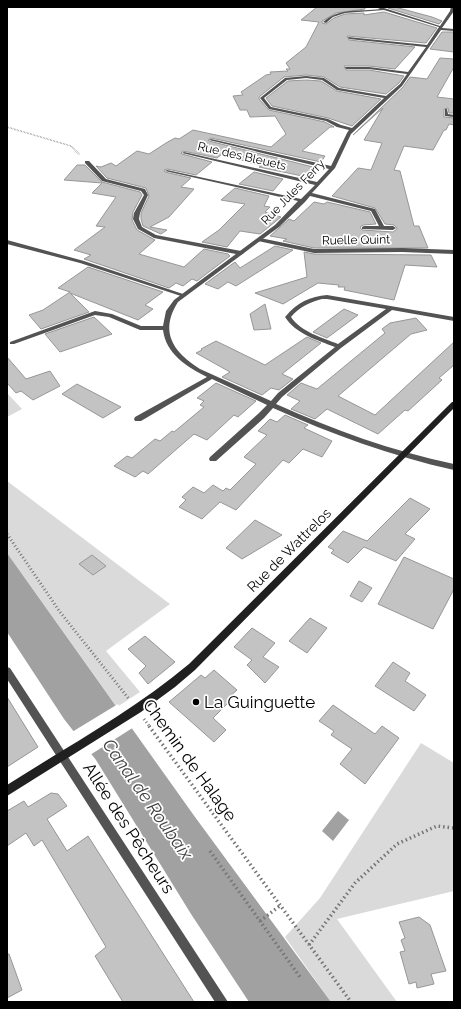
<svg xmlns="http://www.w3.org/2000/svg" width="461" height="1009" font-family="Raleway,sans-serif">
  <rect width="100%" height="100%" fill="#fff"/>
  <!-- green -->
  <path fill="#dadada" d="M7,393l15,16 -15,8z
    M7,481l163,123 -64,47 34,41 -23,15 -110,-154z
    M421,743l33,20v128l-117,28 60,83h-66l-46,-65 35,-39z"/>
  <!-- water -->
  <path fill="#a1a1a1" d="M7,553l188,264 136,185h-82l-58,-88 -95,-154 -32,-41 -57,-87z
    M338,811l11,9 -16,21 -11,-10z"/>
  <!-- pier -->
  <path fill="#fff" d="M118,704l16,23 -44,28 -18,-23z"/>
  <!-- building -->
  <path fill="#c3c3c3" stroke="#979797" d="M317,7h48v2l-29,4 -14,8v2l4,1 8,-6 11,-4 19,-1v2l20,-3 53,16 -11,15 -79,-7 2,4 66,7 -20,22 -26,-3h-25l2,4h23l35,6 -5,7 -13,11 -46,-7 -16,-10 -18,-2 -22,2 -25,20v2l10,11 56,12 9,5h-4l-28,24 23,5 -4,6 -110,-24 -3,2 1,1 108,27 -10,9 -48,-10 2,-1 -39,-12 -5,4 -34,-7 -2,2 1,1 30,8 -16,13 -29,-6 -3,1 1,2 26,6 -10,9 13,2 -25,28 -19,10 17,3 -6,4 -18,-8 -2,-7v-6l8,-17 -3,-8 -39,-10 -11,-12 5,1 10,-4 5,3 21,-15 12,3 17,-11 9,-5 4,1 14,-9 78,17 15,-13 -11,-18 -25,1 -3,-7h-7l-7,-14 10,-1 -2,-3 25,-17 5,-1 -1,-2 18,-1 -2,-2h4l-4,-6 20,-16 13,-25 -18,-2z
    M395,7l37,10 10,4 -3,3 -51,-16z
    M442,32h12v20l-24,-3z
    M440,58l14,1v8l-17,30 17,2v14h-5l-1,-5 -4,1v8l10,1v7l-5,-1 -3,6h-2l-11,20 -29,-4 -10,24 6,1 14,55h5l9,22h-114l-31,-7 4,-2 -17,-3 19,-17 5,2 20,-19 10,2 3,-2 43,10 6,12 -13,1 -3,2 2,3 31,2 4,-3v-1l-3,-3 -9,-1 -10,-16 -43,-12 26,-28 13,2 11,-27 -18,-3 19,-32 -30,27 50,-48 7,-10 17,2z
    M306,80l15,1 16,10 44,8 -29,27 -24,-8 -56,-12 -6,-8 22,-17z
    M77,165h8l17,17 38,10 2,3 -9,17 -1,8 5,10 18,10 -16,14 45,13 20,-18 24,5 2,2 -33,25 -5,-2 -9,7 -7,-3 -7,5 -85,-29 7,-4 -17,-5 31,-23 -9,-1 20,-29 -24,-4 10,-10 -38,-3z
    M254,172l29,7 -10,12 -34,-7z
    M235,188l34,8 -5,10 6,1 -5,5 16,5 -21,17 -20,-3 -13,16 -25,-5 17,-12 26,-26 -24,-4z
    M275,246l18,4 -57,36 -8,-4 -10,7 -13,-5 30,-22 5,6z
    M304,252l10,2 117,1 6,12 -32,-2 -11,35 -50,-10 1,-3h-7l1,-2 -21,-2 -35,21 -28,-11 52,-16z
    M88,267l75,25 -18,13 8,4 -15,11 -68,-27 19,19 -48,17 -12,-14 14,-5 27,-18 -12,-4z
    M265,304l6,25 -17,1 -4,-16z
    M344,309l14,6 -31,23 -14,-6z
    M94,317l18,17 -52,18 -15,-18z
    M416,318l11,12 -16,4 -73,62 37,19 79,-73v23l-15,13 3,2 -34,31 -3,-1 -27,24 -51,-25 -12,10 -24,-10 9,-8 -13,-6 14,-12 16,6 68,-56 -3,-4 8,-6z
    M307,337l14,6 -39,31 11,5 -14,11 -8,-2 -9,7 -40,-18 8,-5 -34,-19 6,-3 -1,-1 15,-8 49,24z
    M7,357l19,22 24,-8 10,15 -27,14 -12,-9 -5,2 -9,-10z
    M216,383l40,18 -18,16 -4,-2 -27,25 -13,-6 -46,40 -5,-3 -8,6 -21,-11 13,-10 5,2 23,-19 5,2 12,-10 2,1 30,-25 -4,-2 4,-4 -7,-3z
    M77,384l44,23 -18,11 -41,-24z
    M285,415l23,10 -4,3 28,13 -10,16 -19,-8 -14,14 -6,-3 -47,50 -16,-8 -18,17 -23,-12 7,-7 -4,-3 11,-10 11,6 9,-8 10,6 3,-3 4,2 26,-26 -12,-7 23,-22 -9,-4 12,-12 7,3z
    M410,498l20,11 -25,25 10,5 -19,22 -32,-14 -16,16 -17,-10 3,-3 -6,-3 15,-16 24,10z
    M255,520l27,15 -40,24 -16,-11z
    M92,555l14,11 -13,9 -14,-11z
    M404,557l50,22v10l-21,40 -55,-25z
    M359,581l13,7 -10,14 -12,-6z
    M310,618l17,10 -20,25 -18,-12z
    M252,628l23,15 -12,14 16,10 -14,16 -18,-18 5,-5 -18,-13z
    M145,636l30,26 -27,22 -9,-11 7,-7 -18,-17z
    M393,662l17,11 -5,8 21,14 -12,16 -39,-25z
    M214,670l23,20 -9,8 2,3 -17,17 13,12 -12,12 -45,-40 32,-27 4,3z
    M7,697l31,50 -31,20z
    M333,705l42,29 7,-8 17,12 -34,46 -25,-20 12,-15 -21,-14 3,-4 -15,-10z
    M51,793l7,1 9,12 -20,13 20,32 21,-15 106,166h-71l-28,-46 11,-9 -64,-107 -8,6 -8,-13 -19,13v-35l17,-10 4,6z
    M419,917l11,8 16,46 -15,3 3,10 -17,4 -1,-6 -7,2 -9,-32 5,-1 -4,-11 4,-2 -6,-16z
    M7,954h2l13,36 -15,8z"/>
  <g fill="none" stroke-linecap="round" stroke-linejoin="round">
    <!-- path-far2 -->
    <path stroke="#757575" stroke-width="1.5" stroke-dasharray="0.5 1" stroke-linecap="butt" d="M7,127l64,19 9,9"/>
    <!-- path-far1 -->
    <path stroke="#757575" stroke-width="3" stroke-dasharray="1 2.5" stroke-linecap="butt" d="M7,534l53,78 69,87
      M144,719l6,8"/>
    <!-- path -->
    <path stroke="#757575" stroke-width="3.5" stroke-dasharray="1.5 3" stroke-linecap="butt" d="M149,726l202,276
      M210,851l90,126
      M260,921l21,-16
      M309,945l46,-62 42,-39 40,-18 17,2"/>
    <!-- lane -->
    <path fill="#535353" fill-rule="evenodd" d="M85,161h4l17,18 39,10 3,6 -8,18 -1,6 3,8 14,8 85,16 3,2 -3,2 -87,-17 -16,-9 -5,-10 1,-6 10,-18 -3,-4 -39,-10 -17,-18z
      M260,238l54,11 88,-1 52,2v4l-52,-2 -88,1 -56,-12 -1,-1z
      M7,240l77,21 102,34 -1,1h-4l-101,-33 -73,-19z"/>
    <!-- street -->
    <path fill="#535353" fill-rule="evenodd" d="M376,7h5l59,19 10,-15 1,-4h3v4l-12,17 12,1v2l-13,-1 -39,56 -51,48 -16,34 -23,25 63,16 9,17h9l3,2 -3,2 -31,-1v-2l2,-1h15l-8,-15 -61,-15 -5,6 -26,25 -101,75c-19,30 -5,50 22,67l71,32 7,-8 57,-46c-18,-7 -39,-13 -50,-30l1,-1c10,-13 25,-20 41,-21l127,22v4l-62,-11 -51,38 -59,49 -6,7c58,26 116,47 178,60v6c-63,-14 -123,-36 -181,-62l-9,10 -48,43h-6l-1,-2 1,-2 48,-43 9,-9 -55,-26 -71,42h-6l-1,-2 1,-2 72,-40c-20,-10 -41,-23 -44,-47h-23l-31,-13 -14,-2 -81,29h-4v-2l85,-31 17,3 29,12h22l3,-15 8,-11 101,-75 23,-24 -133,-30 2,-1 134,29 14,-14 -133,-32 2,-1 133,30 12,-13 -120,-29 2,-1 120,27 16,-33 2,-3 -12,-3 -11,-6 -57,-12 -9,-11 25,-20 21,-2 18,2 15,10 47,8 14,-12 7,-10 -38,-5h-23l-1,-2h24l39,5 18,-25 -77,-8 -1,-2 79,8 12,-18 -55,-17 -39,3 -12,4 -7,6 -3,-1c17,-15 37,-10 57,-13zM306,78l16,2 15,10 47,8 -32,30 -11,-3 -13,-6 -57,-12 -7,-9 23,-18zM322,299h5l59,10 -48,35c-15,-6 -37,-12 -47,-27 8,-10 19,-15 31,-18z
      M445,109h2l1,5 6,1v2l-9,-1z
      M7,667l3,1 218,334h-13l-208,-323z"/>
    <!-- secondary -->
    <path fill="#202020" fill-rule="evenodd" d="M452,402h2v6l-259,262 -20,17 -34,25 -134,84v-11c61,-39 126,-74 182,-121z"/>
  </g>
  <!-- markers -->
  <circle fill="#000" stroke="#fff" stroke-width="1.5" cx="196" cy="702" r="4"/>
  <g text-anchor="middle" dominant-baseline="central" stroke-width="3.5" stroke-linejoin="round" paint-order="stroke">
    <!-- far-street labels -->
    <g font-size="12" fill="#000" stroke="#fff">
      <text transform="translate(242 156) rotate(13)">Rue des Bleuets</text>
      <text transform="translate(293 192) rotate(-46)">Rue Jules Ferry</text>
      <text transform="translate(356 240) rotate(-1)">Ruelle Quint</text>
    </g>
    <!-- street labels -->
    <g font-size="14" fill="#000" stroke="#fff">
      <text transform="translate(289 550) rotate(-45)">Rue de Wattrelos</text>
    </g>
    <!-- near-poi labels -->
    <g font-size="17" fill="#000" stroke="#fff" text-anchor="start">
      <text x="204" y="702">La Guinguette</text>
    </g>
    <!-- near-street labels -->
    <g font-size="17" fill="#000" stroke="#fff">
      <text transform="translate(190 760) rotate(54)">Chemin de Halage</text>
      <text transform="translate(129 828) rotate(57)">Allée des Pêcheurs</text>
    </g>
    <!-- near-water labels -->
    <g font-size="18" font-style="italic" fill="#424242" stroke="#fff">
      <text transform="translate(148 799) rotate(55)">Canal de Roubaix</text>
    </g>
  </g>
  <!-- border -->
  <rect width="461" height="1009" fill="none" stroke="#000000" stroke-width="16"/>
</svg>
